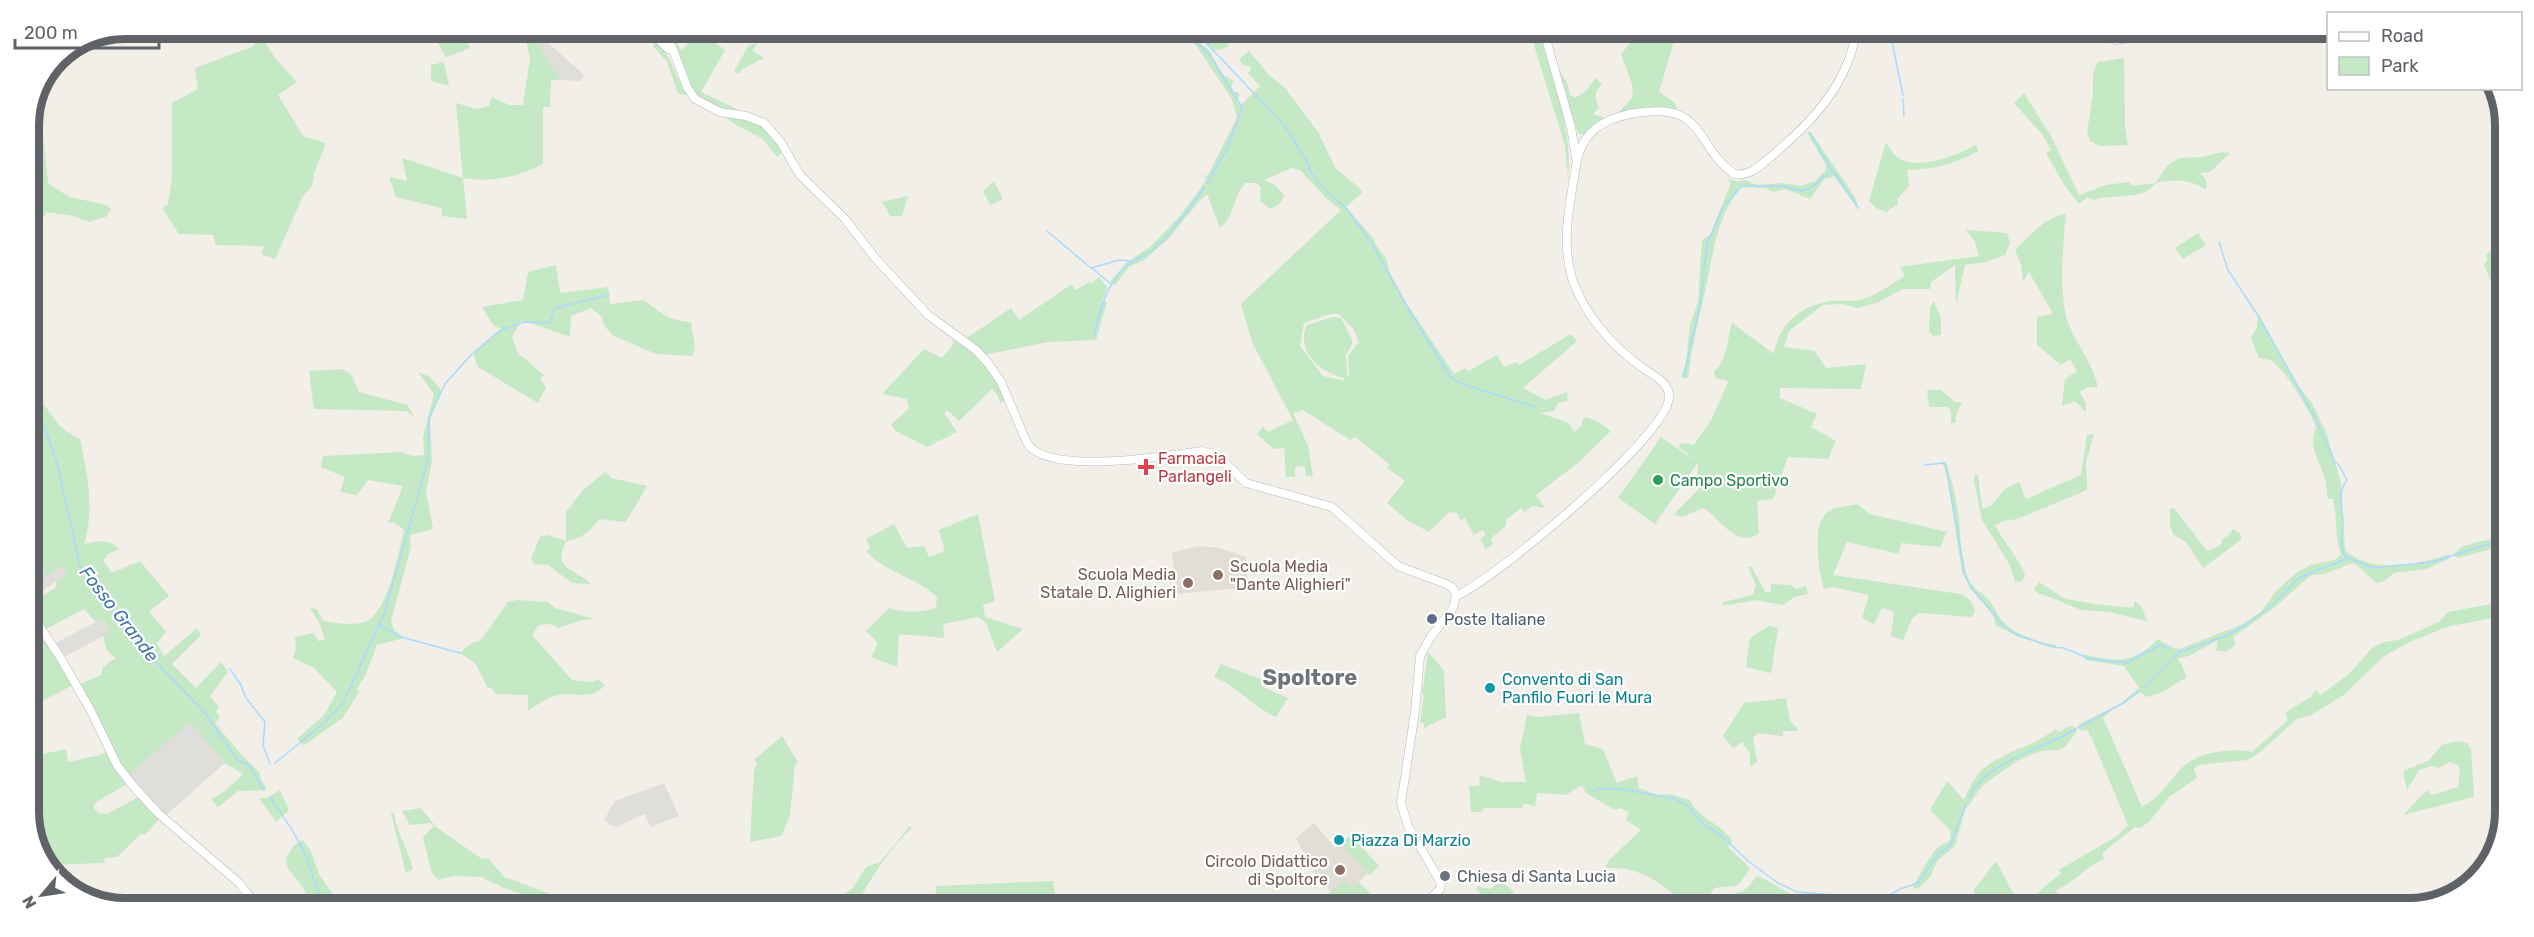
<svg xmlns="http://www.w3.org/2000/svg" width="2534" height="937" font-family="Rubik,sans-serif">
  <rect width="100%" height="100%" fill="#f1efe8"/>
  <!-- industrial -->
  <path fill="#e0deda" d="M535,31l49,44 -4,6 -19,-1 -30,-46z
    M35,542l11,34 16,-12 5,10 -38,26v-56z
    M103,618l8,14 -47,25 -8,-14z
    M190,722l35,41 -59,52 -37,-40z
    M664,783l15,33 -28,11 -7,-13 -27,13 -7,-2 -6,-5 11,-19z"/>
  <!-- education -->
  <path fill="#e1ded6" d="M1201,546l18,2 27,9 2,30 -71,7 -5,-42z
    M1314,823l21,25 6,-5 27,30 -17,16 -20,3 -19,-20 6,-5 -16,-17 -6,-12z"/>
  <!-- green -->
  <path fill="#c5e8c5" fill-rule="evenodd" d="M256,29l19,29 22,24 -19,13 25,41 23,7 -12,30 -2,13 -9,10 -28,63 -14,-5 3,-8 -48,-1 -3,-10 -34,-1 -17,-26 6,-4 4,-25v-76l26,-14 -3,-21 59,-22 3,-8z
    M461,29l9,19 -24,9 -15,-27z
    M659,30h7l16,20 17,-20h26l-10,13 10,7 -24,42 65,31 17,29 -6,5 -14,-18 -27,-14 -40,-30 -7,-11 -10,-30z
    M1199,31h19l11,14 -6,4 -11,1z
    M1530,32h9c12,45 35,100 29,147l-3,-33z
    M1639,32h6l4,5 25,4 -15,51 15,10 5,11h-53l-40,21h-7l-8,-17 -14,-50 10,16 3,12 5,3 11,-7 10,-13 6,7c-9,7 -7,13 -3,23l-6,6 14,5 13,-8 13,-14 -1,-13 -11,-30z
    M531,34l30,46h-10l-1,27h-7v57c-25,13 -51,19 -80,14l4,41 -25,-3 -1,-8 -45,-11 -7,-20 18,4 -5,-23 61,20 -7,-75 21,6 12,-3 3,-9 17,8h14l7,-47 -5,-22z
    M1189,35l20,15 14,25 11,6 -3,5 3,6h4l2,4 -4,4 4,6 20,-20 -12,-13 4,-6 -9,-2 -4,-6 10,-8 20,24 16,13 33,44 18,37 26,21v3l-16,14 28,32 2,6 10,13 3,13 18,33 47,70 12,-6 2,3 29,-16 7,12 13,-5 2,3 52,-31 6,7 -54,47 23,12 21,-8 1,9 -10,2 -4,8 -14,2 29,10 5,9 8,-6v-5l4,-4 11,4 14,10 -32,31 -43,33 9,13 -12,-2 -9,6 -3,-4 -15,12v6l-15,12 2,6 -7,5 -6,-10 6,-4 -3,-5 -9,5 -9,-17 -4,2 -4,-7 -8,-1 -20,20 -21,-11 -21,-18 18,-22 -18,-13 2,-4 -34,-27 -5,3 -47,-30 -10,3 15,33 5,30h-7l-1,-10 -10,1v10h-9l-2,-29 -10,1 -17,-15 6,-7 5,5 25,-12 -41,-78 -11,-38 100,-94 -15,-12 -26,-28 -8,-2 -28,12 11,5 9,10 -3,8 -11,6 -10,-8 1,-13 -4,-5h-12c-12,13 -10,34 -25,45l-13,-34 -6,5 -32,39 -25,22 -15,7 -14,18 -5,-3 17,-20 24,-16 28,-29 27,-36 -2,-8 3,4 30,-59 -5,-19zM1330,314h9l15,16 5,12 -11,14 1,21 -2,-1 -1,-21 6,-11v-5l-11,-21 -8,-1 -26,8c-12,26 14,48 37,53l1,3 -22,-5 -23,-30 4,-23z
    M656,41c19,19 17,35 32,53l-6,1 -4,-2 -11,-31 -14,-16z
    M757,43l-4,8 11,7 -22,11 -3,5 -5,-3 15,-26z
    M2124,58l1,69 3,18 -28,1 -10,-5 -3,-9 6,-39v-20l5,-11z
    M444,62l5,24 -18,-5v-16z
    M47,78l-4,56 5,49 21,14 34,7 8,4 -5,9 -18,5 -14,-6 -28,-4 -17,39v-132z
    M2024,93l27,43 28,59 27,-10 23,-3 4,4 22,-3 14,-19 11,-6 22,-1 21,-5 7,1 -20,19 -10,1 6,6 1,8 -2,2c-16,-10 -31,-10 -49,-6 -15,19 -42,10 -62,17l-6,-3 -9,7 -14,-18 -19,-33 5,-3 -9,-16 -28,-31z
    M1810,131l45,66 5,15 -26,-36 -10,3 -14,20 -25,-10 -12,3 -8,-4 -23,-1c-24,27 -27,57 -34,90 -7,34 -16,66 -20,101h-7l5,-16 4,-37 8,-23 4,-62 8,-5 21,-52 -5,-5 12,4 7,-2 12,5 25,-2 19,3 14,-5 10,-10 1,-6 -19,-32z
    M1886,142c4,7 8,15 16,18 20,9 56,-5 74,-15l2,6c-23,13 -44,18 -71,19l2,16 -12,13 1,5 -12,8 -10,-4 -7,-7z
    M994,181l9,18 -13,6 -7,-14z
    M908,196l-6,20h-12l-8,-14z
    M2066,214c-3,29 -8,86 3,111 9,22 25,40 29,63l-10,-1 -8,5 6,12v8l-11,-11 -13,5 3,-27 12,-8 -7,-12 -9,6 -24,-20v-28l16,-3 -24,-42 -6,9 -2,-17 -6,-14c14,-14 31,-34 51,-36z
    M1966,230l41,3 3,10 -5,12 -20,7 -20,3 -9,40 -1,-40 -24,17 -1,7h-28l-23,13 -22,6 -16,-4 -18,1 -34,26 -5,16 31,4 11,17 40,-4 -5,25 -81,-1v10l37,16 -6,13 25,14 -8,18 -40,-2 -15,42 -16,2 2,32c-21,17 -39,-14 -55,-25l-23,9 -7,-3 27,-27 -4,-9 1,-16 -43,62 -37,-26 43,-61 35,24 -17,-14 2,-4 13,2 17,-25 15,-33 2,-5 -2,-2 -11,-2 -1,-7c14,-11 13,-33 18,-48l42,31c5,-30 27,-49 57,-53 11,-2 22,2 33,-2 14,-5 28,-15 41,-23l-5,-9 79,-11 -4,-14z
    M2198,233l8,12 -23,14 -8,-11z
    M2494,248l10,41v38l-3,-23 -17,-39 3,-5 -1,-5z
    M556,265l4,28 48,-6 2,17 33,-4c18,12 25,21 48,22l4,26 -3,8 -36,-2 -42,-18c-5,-4 -12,-12 -12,-19l-11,-9 -20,8 -1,20c-13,-2 -42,-16 -49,-15l-9,16 7,18c11,5 15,14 25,20l-4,4 6,8 -8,16 -60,-36 -5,-14 28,-24 -8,-4 -11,-18 41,-7 5,-28z
    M1099,277l9,11 -7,15 6,-1 -11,38 -48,2 -64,13 -20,-15 47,-32 8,12 53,-36 4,6 13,-8 2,2z
    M1934,301l7,18v16l-8,1 -4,-5 1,-24z
    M2258,313l40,72 14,18 14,29 15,51 4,67c23,24 76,15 104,4l1,4 -23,11 -33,4 -11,9 -7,1 -18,-17 -6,-3 -27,11 -14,1 -36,32 -42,30 2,8c-6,6 -11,8 -19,5l2,-10 -29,16 -11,2 9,19 -26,16 -14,4 -7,-5c-13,11 -28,15 -37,26l39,89c14,-7 26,-23 36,-35 17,-20 49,-24 74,-20l36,-32 -3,-7 27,-17 3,-6 6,5 28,-21 24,-27 11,-5 14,-2 41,-18 9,-10 54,-10v14l-56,11 -36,15 -26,14 -39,38 -12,8 -22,13 -14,4 -38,34 -12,7 -49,5 -4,4 3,9 -28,19 -20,25 -9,6 -5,-1 -33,26 2,6c-19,8 -30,24 -48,31l8,18h-40l20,-21 17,-13 -2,-4 58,-34 11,-11 -36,-86 -4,-8 -8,-1 -2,-5 43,-22 18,-15 -15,-22 -39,-6 -1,-6c32,9 50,10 74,-15l15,9 6,1 62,-24 21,-14 13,-19 20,-18 15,-9 24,-5 7,-5c-7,-20 -3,-35 -8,-56h-5c-2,-8 -1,-17 -4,-24 -6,-16 -16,-31 -8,-48 -6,-16 -29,-55 -43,-65 -3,-3 -10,-3 -14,-4l-8,-20 6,-11z
    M953,340c25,14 42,33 52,60l-5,3 -2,-8 -6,-6 -33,32 -12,-11 -3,3 13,19 -30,15 -31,-16 -5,-6 18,-17 -2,-9 -25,-5 42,-45 18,9 11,-13z
    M341,369l10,5 8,18 48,13 8,13 -9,-7 -92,-2 -5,-38z
    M418,372l12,5 12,14 -12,28 2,42 -6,30 7,38 -23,6 1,12 -20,74 3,9 10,8 -27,7 -12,31 -8,13 2,3 -16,26 -39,27 -7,-6 27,-24 13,-23 -23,-24 -21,-10 3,-9 -1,-12 19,-4 4,8 7,-1 -6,-18 -9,-14 7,1 6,12c13,2 29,5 42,1 23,-8 34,-71 39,-92l-10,-8 -6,1 15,-37 -35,-6 -11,15 -17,-3 5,-15 -24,-10 2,-11 78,-4 12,4 11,-1 -1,-18 11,-43z
    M1927,390h14l14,12 7,1 -5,9 -2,11h-4v-13l-4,-3h-18z
    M29,392c5,4 11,8 15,13 13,17 15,24 36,34 7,35 15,69 4,105 14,-3 24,-6 35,5l-11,5 -5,7 9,12 28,-12 29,35 -20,15 17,21 -9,11 7,13 33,-28 4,7 -29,29 24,24 25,-26 7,10 -18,24 9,11 -3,4 4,6 -5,6 24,29 21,21v4l7,13 -29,1 -20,16 -7,-8 13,-7 19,-18 -18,-11 -35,-41 -61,53 -11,-12 -38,-79 21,-9 2,-8 13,-9c-9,-6 -12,-12 -12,-23l7,-3 -7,-13 -8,3 -12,-13 -38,20 -17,-25 26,-16 2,-7 10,-7 -6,-9 -15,12 -11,-35 -6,2z
    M2094,434l-8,28 1,28 -75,31 -2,-2 -15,6c8,17 24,33 30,50l-3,6 -7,1 -5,-17 -28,-45 -8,-39 1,-6 3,-1 4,35 9,-3 15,-18 13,-6 7,17 55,-24 6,-40z
    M1940,462h6c6,19 11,38 13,58 2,18 1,42 9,59 5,11 15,13 22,23 4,4 6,10 10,16 11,16 38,24 56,27l-1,3 -37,-11 -22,-12 -3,-10 -22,-26 -9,-17 -15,-95 -3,-11z
    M605,472l6,6 36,8 -21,36 -27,-3c-9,13 -18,20 -33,22 -14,29 7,26 25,43l-19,-1 -24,-18 -14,-1 -3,-5 9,-22 8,-2 18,6v-29l17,-22z
    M1857,504l13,10 77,18 -7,15 -39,-4 -2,11 -52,-12 -14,33 127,19c9,3 12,8 15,17l-3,6 -53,-4 -7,6 -9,21 -12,-4 3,-24 -12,-4 -8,16 -12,-6 7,-23 -36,-8 -9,2c-5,-18 -14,-66 5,-78 8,-5 19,-4 28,-7z
    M2174,508l33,43 14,-6 1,-6 7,-4 4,-6 7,5 2,5 -39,29 -16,-25 -14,-9 -3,-10v-15z
    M978,514l17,87 -12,4 2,12 38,12 -26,23 -11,-29 -8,-6 -35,7 1,14 -45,-4 -2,33 -26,-10 7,-14 -12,-12 23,-23c16,5 32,5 47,0l1,-11c-21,-20 -51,-24 -70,-45l3,-5 -4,-8 28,-15 13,24 17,-2 5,11 16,-6 -6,-21z
    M2502,537v9l-44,12 -4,-3c7,-14 34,-13 48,-18z
    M1751,566l15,27 5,-2v-7l20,1 5,4 10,-3 2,8 -14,3 -11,8 -27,-5 -34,6 1,-4 30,-7 3,-10 -8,-18z
    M2039,582c8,5 16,11 25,16 6,3 65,11 70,9v-6l8,6 5,14 -38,-9 -28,-2 -36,-15 -6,-1 -5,-5z
    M517,600l30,2 8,6 40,11 -13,1 -24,8 -7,-4 -12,1 -7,10 40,45 20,2 6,-3 7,6c-13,16 -30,7 -46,10 -11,2 -22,10 -31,16v-16l-33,-1 -2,-5 -6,-2 -11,-23 -16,-11 12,-10 8,-2 28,-39z
    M29,616l44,69 -44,23z
    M1769,626l9,2 -7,45 -25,-6 4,-29z
    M1428,651l16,20 2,46 -22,11v-5h-4l4,-28 -2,-1z
    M1221,664l42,16 -2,6 27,12 -12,19c-23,-10 -39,-31 -62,-40z
    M1786,698l4,23 7,7v3h-14v5l-24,-3 -6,4 4,25 -7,5v-14l-8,-11 -9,6 -10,-12 21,-33z
    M1579,713l6,31 18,5 14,34 20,-7 2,12 18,7 13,-1 20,6c7,17 31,24 42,40l-4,7 22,21c-15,23 -9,16 -35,20l-5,6 3,2c20,-2 33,-1 43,-20 12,3 23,13 35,18l-2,13h-104c-20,-25 -48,-41 -80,-39l4,-8 32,-30 -15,-10 3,-7 -8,-5 -6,2 -29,-17 -4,-8 -16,10 -29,-2 -2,14 -11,-4 -2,5h-38l-2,4h-11l-2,-26h10l1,-11 21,7h25l-6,-34 7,-33 11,2z
    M2070,726l5,1 2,4 -12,16 -6,3 -19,1 -23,10 -35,25 -17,24 -10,36 -18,15 -7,16 -12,12 -5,-1c1,-4 19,-35 23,-39 3,-3 10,-6 14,-8l1,-10 -21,-21 17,-29 17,19c5,-10 9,-21 17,-29 21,-20 52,-23 74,-42l4,3z
    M782,736l16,26 -3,2 -5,52 -9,20 -31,6 4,-70 3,-10 -3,-2z
    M2459,741l8,2 4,6 3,48 -71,18 24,-25 5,5 26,-8 2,-17 -2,-5 -8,-3 -12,6 -6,-2 -13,4 -12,20 -4,-19 25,-10 14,-16z
    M66,749l2,13 33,-7 5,-3 9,17 12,15 -32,19 -2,4 5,6 9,1 31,-17 21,22 -14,16 -3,-2 -25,24 -12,1 -1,5 -58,2 -17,-46v-62z
    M280,790l9,20 -13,12 -17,-24h8z
    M421,808l15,19 46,32 6,-1 16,19 52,19 -6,8 -46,-16 -23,-11 -27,-1 -16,4 -6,-7 -9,-36 11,-11 -4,-3 -20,2 -8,-14z
    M391,813h3c3,20 14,37 19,56l-7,4z
    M910,826l2,2c-23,21 -41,50 -56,77h-20l6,-9 11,-8 13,-21 14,-5z
    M1351,835l28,31 -9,9 -29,-32z
    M303,840l8,12 8,22 20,30h-29c-2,-6 -5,-13 -8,-18 -6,-10 -22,-19 -13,-33 3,-6 7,-10 14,-13z
    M1996,861l25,47h-42l4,-3 -10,-14z
    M1053,881l3,20 -18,4 -15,-11h-27l1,11h-62l1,-19z
    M1344,881l7,8 8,-7 1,1 14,15 -5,8h-42l-4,-10 8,-4z
    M1499,883h5l9,8 2,9 -5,5 -17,-11 -4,4 -13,-8 2,-4 12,3z"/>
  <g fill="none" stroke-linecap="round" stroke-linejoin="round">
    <!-- stream -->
    <path stroke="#aadaff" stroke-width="1.5" d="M1184,31l25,23 33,53 -15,42 -20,34
      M1195,31l89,94 22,35 5,13 15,18 20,17 25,34 36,65 43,69 6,5 9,4 71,22
      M1890,32l13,63
      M1903,99l1,17
      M1833,171l25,36
      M29,213l7,-55 -1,-53
      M1047,231l44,37 28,-8 11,1
      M2219,242l9,28 31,47 55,99 21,46 4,3 8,15c-11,15 -4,26 -4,43 -1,12 -4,23 3,34
      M1092,268l19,16
      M1094,336c5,-24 13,-53 32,-70 9,-7 19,-10 28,-17 19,-18 35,-39 50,-61
      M1684,375l17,-74 6,-57 16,-37 19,-21h41l18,5 8,-2 23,-18 -22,-38
      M29,408l16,20 13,39 22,99 56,75 69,72 32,47 12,5 15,25
      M1924,465l20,-2 2,3 19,108 6,13 31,37 12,9 13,5 25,9 12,1 24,10 29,4 10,1 33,-18 9,4
      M379,625l22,12 59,16
      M230,669l11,16 5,13 19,24 -2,23 7,19
      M2144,687l35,-35 47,-16 18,-10 26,-19 29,-29 44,-18 3,-3 28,11 58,-6 70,-22
      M2078,728l47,-26 14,-11
      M275,763l47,-38 21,-22 41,-89 44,-154 1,-42 16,-34 26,-29 28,-24 25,-9 26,1 5,-15 54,-13
      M1594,792l4,-3h22l51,9 15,6 17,20 20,13 25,24 30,22 19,9 51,4 28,7 24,-14 18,-6 21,-30 11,-7 16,-42
      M270,797c13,19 27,38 36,60 7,16 8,32 19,47
      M1969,797c19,-37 74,-48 107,-68"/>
    <!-- secondary casing -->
    <g stroke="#b6babf" stroke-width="9">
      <path id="secondary" d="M634,30l25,10 9,9
        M657,30l15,17 15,40 8,12 25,13 26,4 18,7 16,18 20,34 45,44 31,40 52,56 48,35 12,13 13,19 26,61c20,33 139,13 174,8l16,4 29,28 86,24 66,59 48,18 7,4 3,8
        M1544,32l27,95 5,31
        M2098,33l18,7 46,-7
        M1456,596c38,-16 210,-159 213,-198 1,-15 -14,-22 -25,-29 -31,-22 -60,-54 -72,-91 -11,-36 -2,-76 4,-112 5,-34 26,-47 59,-53 72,-11 57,30 99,61 16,3 28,-10 40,-20 38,-32 74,-70 82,-122
        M29,610l31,47 31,54 26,54 16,21 26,28 80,69 17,21
        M1423,906l17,-17 1,-6 -33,-57 -7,-23 14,-91 5,-56 10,-18 23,-30 3,-12"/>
    </g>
    <!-- secondary -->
    <use href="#secondary" stroke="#fff" stroke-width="8"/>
  </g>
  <!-- markers -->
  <path fill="#e0444e" stroke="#fff" stroke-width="2" d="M1143 458h6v6h6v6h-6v6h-6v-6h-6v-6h6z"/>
  <circle fill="#2e9e5b" stroke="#fff" stroke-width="2" cx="1658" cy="480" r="6"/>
  <g fill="#8d6e63" stroke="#fff" stroke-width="2">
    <circle cx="1218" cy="575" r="6"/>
    <circle cx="1188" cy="583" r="6"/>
    <circle cx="1340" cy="870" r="6"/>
  </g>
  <circle fill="#5c6f8a" stroke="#fff" stroke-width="2" cx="1432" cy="619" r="6"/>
  <g fill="#0f9aa8" stroke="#fff" stroke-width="2">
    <circle cx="1490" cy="688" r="6"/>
    <circle cx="1339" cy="840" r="6"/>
  </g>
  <circle fill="#6b7280" stroke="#fff" stroke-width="2" cx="1445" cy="876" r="6"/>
  <g text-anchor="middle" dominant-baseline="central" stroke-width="4.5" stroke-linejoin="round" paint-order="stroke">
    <!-- health labels -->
    <g font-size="16" fill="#be3a42" stroke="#fff" text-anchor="start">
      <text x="1158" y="458">Farmacia<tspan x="1158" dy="18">Parlangeli</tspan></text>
    </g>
    <!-- leisure labels -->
    <g font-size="16" fill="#27864d" stroke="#fff" text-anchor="start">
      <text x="1670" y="480">Campo Sportivo</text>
    </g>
    <!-- education labels -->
    <g font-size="16" fill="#785e54" stroke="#fff" text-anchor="end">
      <text x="1230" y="566" text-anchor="start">Scuola Media<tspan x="1230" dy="18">"Dante Alighieri"</tspan></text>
      <text x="1176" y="574">Scuola Media<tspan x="1176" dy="18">Statale D. Alighieri</tspan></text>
      <text x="1328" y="861">Circolo Didattico<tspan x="1328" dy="18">di Spoltore</tspan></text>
    </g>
    <!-- service labels -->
    <g font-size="16" fill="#4e5e75" stroke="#fff" text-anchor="start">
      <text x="1444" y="619">Poste Italiane</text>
    </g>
    <!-- culture labels -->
    <g font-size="16" fill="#0d838f" stroke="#fff" text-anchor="start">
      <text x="1502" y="679">Convento di San<tspan x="1502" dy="18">Panfilo Fuori le Mura</tspan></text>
      <text x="1351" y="840">Piazza Di Marzio</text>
    </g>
    <!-- worship labels -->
    <g font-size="16" fill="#5b616d" stroke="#fff" text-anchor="start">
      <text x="1457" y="876">Chiesa di Santa Lucia</text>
    </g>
    <!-- water labels -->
    <g font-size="18" font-style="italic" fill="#4174aa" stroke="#fff">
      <text transform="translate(119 614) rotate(52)">Fosso Grande</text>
    </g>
    <!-- district labels -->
    <g font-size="22" font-weight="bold" fill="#70757a" stroke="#fff">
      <text x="1310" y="677">Spoltore</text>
    </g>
  </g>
  <!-- crop -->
  <path d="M0 0H2534V937H0ZM125 39H2409A86 86 0 0 1 2495 125V812A86 86 0 0 1 2409 898H125A86 86 0 0 1 39 812V125A86 86 0 0 1 125 39Z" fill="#fff" fill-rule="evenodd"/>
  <path fill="none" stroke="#5f6368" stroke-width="8" d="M125 39H2409A86 86 0 0 1 2495 125V812A86 86 0 0 1 2409 898H125A86 86 0 0 1 39 812V125A86 86 0 0 1 125 39Z"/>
  <!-- legend -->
  <rect x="2327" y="12" width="195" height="78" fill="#ffffff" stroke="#bfc1c3" stroke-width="1.5"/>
  <rect x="2339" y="32" width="30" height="9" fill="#ffffff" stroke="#bfc1c3" stroke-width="1.5"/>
  <text x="2381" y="42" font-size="18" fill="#5f6368">Road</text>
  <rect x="2339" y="57" width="30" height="18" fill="#c5e8c5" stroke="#bfc1c3" stroke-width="1.5"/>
  <text x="2381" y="72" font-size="18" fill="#5f6368">Park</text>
  <!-- north arrow -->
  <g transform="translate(42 895) rotate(241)" stroke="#ffffff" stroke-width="4.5" paint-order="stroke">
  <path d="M0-4.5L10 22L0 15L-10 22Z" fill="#5f6368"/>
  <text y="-9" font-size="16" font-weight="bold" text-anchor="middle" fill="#5f6368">N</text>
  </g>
  <!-- scale -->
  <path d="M15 39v9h144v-9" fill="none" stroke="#5f6368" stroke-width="3"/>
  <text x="24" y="39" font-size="18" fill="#5f6368" stroke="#ffffff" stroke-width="4.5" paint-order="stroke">200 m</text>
</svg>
